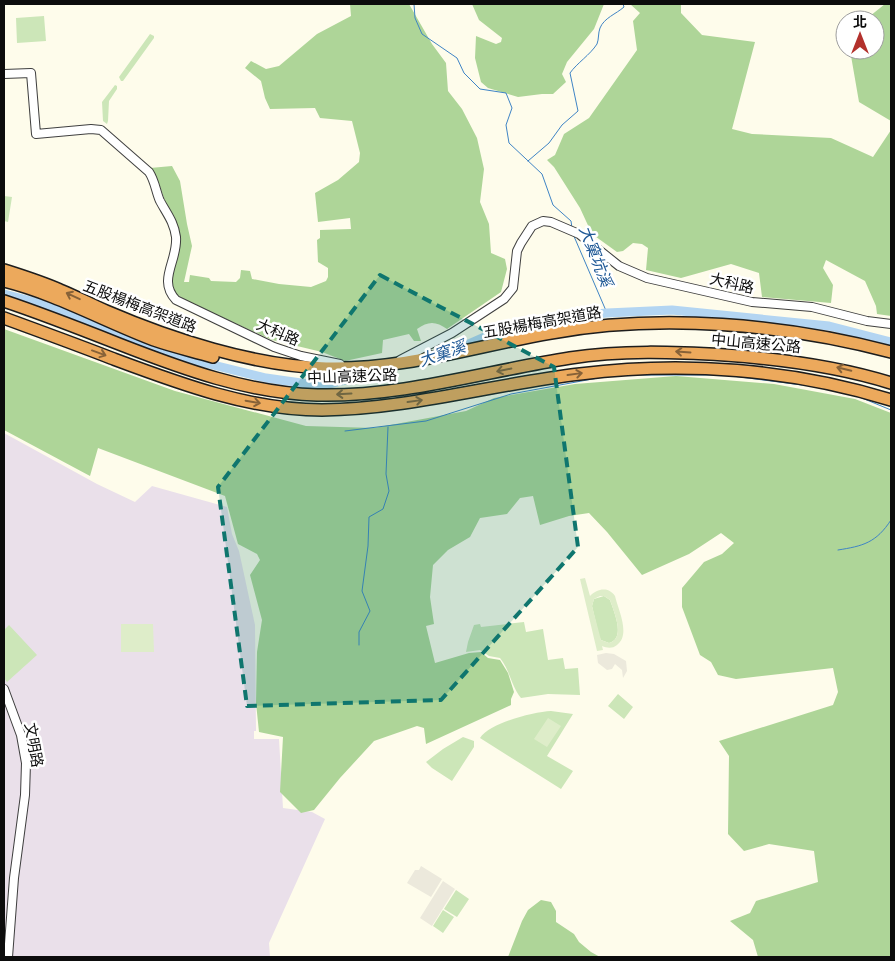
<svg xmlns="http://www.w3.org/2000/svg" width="895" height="961" font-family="Merriweather,'Noto Sans TC',serif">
  <rect width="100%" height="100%" fill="#fefceb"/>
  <!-- industrial -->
  <path fill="#eae0ea" d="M4,433l93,51 38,18 17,-16 75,21 5,27 7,17 16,74 1,106h-2v8h25l4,69 29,4 13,7 -56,124 1,14h-266z"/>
  <!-- green -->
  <path fill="#cce6b8" d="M44,16l2,25 -29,2 -1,-25z
    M150,34l4,2v2l-31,43h-2l-2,-4z
    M115,85l2,1v3l-8,12 -1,20 -1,3 -4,-3 -1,-19z
    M4,196l8,1 -4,25 -4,-1z
    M604,596l6,4c4,12 16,38 -1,43l-8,-3 -2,-4 -7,-30 2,-7z
    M524,622l2,10 17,-3 5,31 15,-2 2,11 13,-1 2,27 -32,-1 -27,4c-10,-12 -11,-28 -21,-40l-11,-2 -9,-6 -14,2 2,-10 6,-17 6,-1 1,3z
    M9,625l28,30 -30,27 -3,-4v-48z
    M618,694l15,13 -9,12 -16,-13z
    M551,711l22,3 -26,42 26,15 -12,18 -81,-51c10,-15 53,-26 71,-27z
    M463,737l11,4v6l-22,34 -20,-13 -6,-6 17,-13z
    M456,890l13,9 -12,18 -13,-8z
    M443,910l11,7 -11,16 -10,-7z"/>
  <!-- forest -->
  <path fill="#aed598" d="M350,4h59l23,40 14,19 2,28 14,18 15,29 7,31 -4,33 9,22 2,29 14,6 2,10 -6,23 -54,37c-11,-8 -19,-8 -30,0l4,12h-7l-5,-7 -26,6 -1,13 -37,8 -23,-9 -50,-12 -81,-37 -15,-9 -4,-6 -1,-8 8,-31v-18l-5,-15 -9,-15 -7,-20 -8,-13 22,-2 8,15 7,43 5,22 -8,36h5l1,-7 19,3 2,3 25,1 4,-4 1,-8 9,1 2,8 27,5 32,3 15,-6 2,-4v-9l-10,-6 -1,-22 3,-2v-8l31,-1 -1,-11 -32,4 -3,-29 23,-13 21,-18 1,-9 -8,-32 -32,-3 -5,-10 -45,1 -5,-11 -4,-17 -16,-13 6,-7 15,8 13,-3 38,-32 34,-18z
    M472,4h132l-10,25 -27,33 -5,12 4,8 -13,12h-11l-24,3 -30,-9 -7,-6 -6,-24 1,-22 20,8 5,-2 1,-4 -23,-18z
    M630,4h51v9l21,22 53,7 -23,87 20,5 79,4 42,19 18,-27v186l-14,-2 -1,-8 -11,-25 -39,-21 -3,8 10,17 -2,18 -69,-6 -3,-24 -28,-9 -50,14 -35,-8 2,-22 -6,-4 -9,-1 -10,8 -6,1 -25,-18 -12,-26 -26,-41 -7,-7 8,-5 9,-21 25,-16 48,-68 -4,-29 7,-8z
    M885,4h6v117l-32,-19 -9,-52h25v-30h-10z
    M4,329l171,62 131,35 68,2 92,-17 28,-13 81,-14 101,-8 98,8 81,15 36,14v544h-133l-5,-17 -23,-19 20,-8 6,-12 62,-19 -4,-31 -45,-7 -25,7 -16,-17 1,-78 -10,-15 114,-36 5,-13 -5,-24 -97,11 -18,-4 -7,-13 -11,-7 -18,-48v-19l22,-26 18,-8 12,-11 -13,-10 -32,21 -47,21 -35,-43 -18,-19 -20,3 -29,9 -7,-29 -13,2 -13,16 -27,4 -10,19 -22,13 -15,15 -3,32 4,27 -8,2 9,37 34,-10 12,-1 7,6 12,2 8,13 6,19 -3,7v6l-85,39 -2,-16 -7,-2 -43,15 -34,37 -26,32 -13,3 -21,-21 3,-55 -24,-5 -3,-29 1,-51 5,-32 -12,-45 10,-15 -3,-6 -19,-10 -13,-48 -127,-48 -8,28 -86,-46z
    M541,900l10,2 5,9v11l18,12 5,8 12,10 9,5h-92l14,-36 6,-11z"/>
  <!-- pitch -->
  <path fill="#deedc9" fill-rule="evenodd" d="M585,578l5,18c7,-7 18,-10 25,0 3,13 16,39 2,49 -5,4 -10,3 -15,1l1,4 -6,1 -17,-72zM600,596h4l6,4c4,12 16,38 -1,43l-8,-3 -9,-34 2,-7z
    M121,624h32l1,28h-33z
    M548,718l13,8 -14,21 -13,-8z"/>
  <!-- plaza -->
  <path fill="#ece9dc" d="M606,653l8,1 12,7 1,10 -4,7 -1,-8 -7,-6 -3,5 -5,1 -9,-7 -1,-8z
    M421,866l21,13 -11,18 -24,-14 8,-13h4z
    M443,881l12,8 -23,37 -12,-8z"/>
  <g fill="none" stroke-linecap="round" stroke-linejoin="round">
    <!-- stream -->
    <path stroke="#3f84c5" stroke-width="1" d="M414,4l1,14 7,16 35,24 7,15 16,16 26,4 6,15 -6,17 3,18 33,31 11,31 18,16 1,7
      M528,161l21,-18 13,-18 16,-14 -8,-38c7,-10 20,-18 27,-29 2,-5 1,-11 3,-16 4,-10 16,-14 24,-21l-1,-3
      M573,234l34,79
      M637,375h76
      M732,376l70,9
      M857,396l34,14
      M345,431l81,-10 85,-27 87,-16
      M838,550c25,-4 38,-7 53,-30
      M359,645v-13l11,-21 -8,-20 6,-45 1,-29 14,-8 6,-18 -3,-17 2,-47"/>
    <!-- river -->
    <path stroke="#b3d5f2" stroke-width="9" d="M4,294l42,11 127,50 93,23 56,8 70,-18
      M457,349l41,-18 58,-13 51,-5 65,-3 157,16 62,16"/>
    <!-- tertiary casing -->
    <g stroke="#3f3f3f" stroke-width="10">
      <path id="tertiary" d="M4,74l27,-1 5,61 55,-5 10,1 48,42c6,9 7,20 11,29 7,13 14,21 16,36 2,24 -19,43 0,63l98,47 27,9 39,8
        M400,360l52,-27 52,-34 9,-11 4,-37 4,-8 11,-17 11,-5 8,1 28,12 40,32 28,12 105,24 60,5 55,14 24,3
        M4,689l17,46 5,28 -1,32 -11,83 -6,79"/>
    </g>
    <!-- motorway casing -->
    <g stroke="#1d1d1d" stroke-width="14">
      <path id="motorway" d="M4,270c19,6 38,12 56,20 15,6 30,14 46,21 65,28 148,55 220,57 77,2 150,-22 225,-35 109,-20 234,-9 340,19
        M4,281c52,13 100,40 150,59 20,7 39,11 59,17
        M4,301c39,13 77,28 115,43 64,25 129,49 198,51 86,2 169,-24 253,-37 51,-8 104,-6 155,-3 57,4 112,11 166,28
        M4,318c35,13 71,26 107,40 67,25 138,52 211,52 87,-1 172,-26 258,-36 103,-13 212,-5 311,26"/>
    </g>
    <!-- tertiary -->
    <use href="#tertiary" stroke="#fff" stroke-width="8"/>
    <!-- motorway -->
    <use href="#motorway" stroke="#eca95c" stroke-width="11"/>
  </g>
  <!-- one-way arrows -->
  <defs><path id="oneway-shaft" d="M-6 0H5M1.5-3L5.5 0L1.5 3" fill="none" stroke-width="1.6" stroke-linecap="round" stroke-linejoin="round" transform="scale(1.25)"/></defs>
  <g stroke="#876238">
    <use href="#oneway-shaft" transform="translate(73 296) rotate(-155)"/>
    <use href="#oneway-shaft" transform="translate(683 352) rotate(-176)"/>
    <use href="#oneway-shaft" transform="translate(99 353) rotate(20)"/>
    <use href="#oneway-shaft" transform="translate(844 369) rotate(-167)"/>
    <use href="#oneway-shaft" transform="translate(504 370) rotate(169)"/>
    <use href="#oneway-shaft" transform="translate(575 374) rotate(-8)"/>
    <use href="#oneway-shaft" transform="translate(344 394) rotate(177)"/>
    <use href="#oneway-shaft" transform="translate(415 401) rotate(-8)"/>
    <use href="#oneway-shaft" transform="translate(253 402) rotate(10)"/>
  </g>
  <!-- marked area -->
  <path fill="#0f766e" fill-opacity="0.2" stroke="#0f766e" stroke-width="4" stroke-dasharray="10 6" stroke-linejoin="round" d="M380,275l174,92 24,180 -137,153 -194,6 -29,-219z"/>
  <g text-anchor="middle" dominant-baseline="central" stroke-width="5" stroke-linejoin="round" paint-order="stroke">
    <!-- street labels -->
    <g font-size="15" fill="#0c0c0c" stroke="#fff">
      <text transform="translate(732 283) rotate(13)">大科路</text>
      <text transform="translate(140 306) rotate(21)">五股楊梅高架道路</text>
      <text transform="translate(542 322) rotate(-10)">五股楊梅高架道路</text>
      <text transform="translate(278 332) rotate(23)">大科路</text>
      <text transform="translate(756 343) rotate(5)">中山高速公路</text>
      <text transform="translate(352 376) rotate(-2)">中山高速公路</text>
      <text transform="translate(34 745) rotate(80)">文明路</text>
    </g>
    <!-- water labels -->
    <g font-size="16" font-style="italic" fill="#1d5795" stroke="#fff">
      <text transform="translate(596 256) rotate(69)">大窠坑溪</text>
      <text transform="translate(442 353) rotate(-19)">大窠溪</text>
    </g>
  </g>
  <!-- border -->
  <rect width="895" height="961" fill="none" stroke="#0c0c0c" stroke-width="10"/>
  <!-- north arrow -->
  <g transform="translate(860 35)"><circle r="24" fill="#ffffff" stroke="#9e9e9e"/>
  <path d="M0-4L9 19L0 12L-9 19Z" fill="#b3312c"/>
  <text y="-8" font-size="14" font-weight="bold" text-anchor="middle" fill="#0c0c0c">北</text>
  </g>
</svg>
